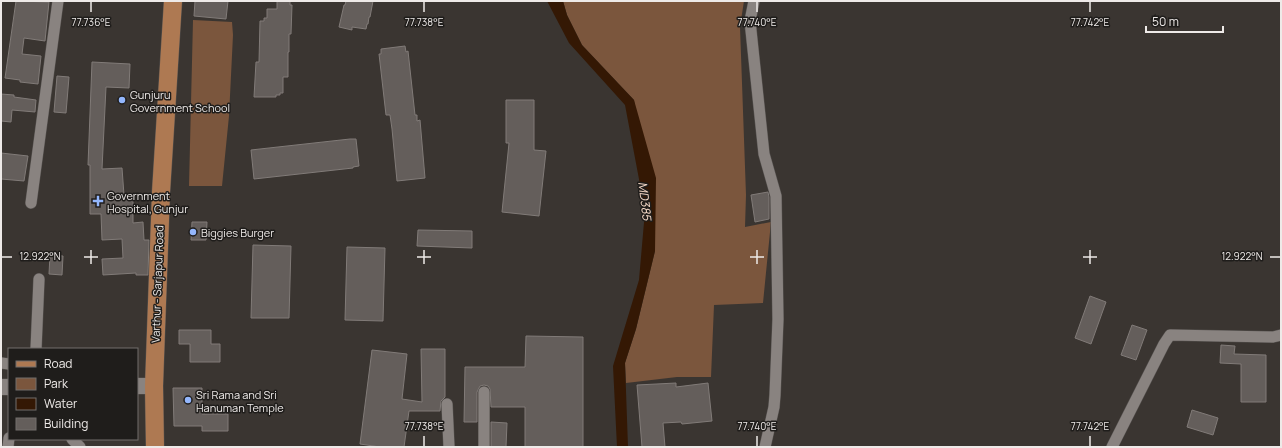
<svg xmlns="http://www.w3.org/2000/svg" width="1282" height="448" font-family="Manrope,sans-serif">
  <rect width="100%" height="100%" fill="#3a3531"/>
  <!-- green -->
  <path fill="#7b563d" d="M563,1h181l-4,26 6,168 -1,32 26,-5 -8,81 -49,2 -3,72h-34l-51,6 -1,-20 11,-34 19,-78 -21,-151 -52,-55 -15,-30z
    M193,20l39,2 1,13 -4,81 -7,70h-33z"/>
  <!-- water -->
  <path fill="#341804" d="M547,1h16l4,14 15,30 52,55 22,78 -1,73 -19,78 -11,34 3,84h-11l-4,-81 26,-86 6,-69 -20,-106 -56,-62z"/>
  <!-- building -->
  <path fill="#645e5b" stroke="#817b78" d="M16,1l33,1 -4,39 -21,-3 -2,16 19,2 -3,28 -18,-2v-2l-15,-2z
    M195,1h33l-2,18 -32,-3z
    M277,1h13v4h2l-1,29h-2v18h-1v25h-5v16h-3v2h-4v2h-22l2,-35h3l1,-41h4v-3h3v-9h10z
    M346,1h27l-3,16h-1l-1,7h-1l-1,5 -14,-2v3l-13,-3 5,-22h1z
    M405,46l1,6 2,-1 7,64h2v6l3,-1 5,58 -28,3 -5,-52 -2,-14h-4l-7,-61h2v-5z
    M92,62l38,2 -1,24 -23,-1 -4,82 20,-1 2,27h9v28l10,-1 1,18h5l-1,35h-12v-2l-33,2 -1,-16 21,-1 -1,-19 -20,1 -1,-26h-11v-49h-2z
    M57,76l12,1 -3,36 -12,-1z
    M1,94l13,1v2l22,3 -1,12 -23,-2 -1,12 -10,-1z
    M506,100h28v50l12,1 -7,65 -37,-4 7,-69h-3z
    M350,139h6l3,27 -6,1v1l-99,11 -3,-29z
    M1,153l27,3 -4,25 -23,-2z
    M768,192l1,5v22l-14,3 -4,-27z
    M192,222h15l-1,18h-15z
    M418,230l54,1v17l-55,-2z
    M253,245l38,1 -2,72h-38z
    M347,247l38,1 -2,73 -38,-1z
    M50,255l13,1 -1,19 -13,-1z
    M1090,296l16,6 -15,42 -16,-6z
    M1132,325l15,5 -11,30 -15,-5z
    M179,330h32v14h9v18h-30v-18h-11z
    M526,336l57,1v110h-58v-40h-34l-1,-18 -2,-3 -4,-1 -4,1 -3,6v30h-13l1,-55h60z
    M1221,345l14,1 -1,8 32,1v47h-25v-38l-21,-1z
    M421,349h24v48l-4,4 -1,10h-31l-5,36h-24l-20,-3 12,-94 35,4 -5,45 20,3z
    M676,383v4l32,-4 4,38 -30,3 -1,-2 -18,1 2,24h-23l-5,-62z
    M173,388h29v26h26v17h-26v-5h-28z
    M1192,410l26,8 -5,17 -26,-8z
    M491,422l16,1 -1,24h-15z"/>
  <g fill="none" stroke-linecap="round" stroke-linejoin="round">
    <!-- street casing -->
    <g stroke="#56524f" stroke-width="12">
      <path id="street" d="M754,1l-4,20 14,133 12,42 2,123 -3,76 -1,12 -9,40
        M31,203l27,-202
        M36,349l3,-70
        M1,363l8,1
        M447,404l2,43
        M72,439l8,8
        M8,447l1,-9
        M484,447v-55
        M1112,447l52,-103 6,-9 103,2 8,-2"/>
    </g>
    <!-- secondary casing -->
    <g stroke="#56524f" stroke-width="17">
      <path id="secondary" d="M137,386h17
        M1,387h8"/>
    </g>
    <!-- primary casing -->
    <g stroke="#56524f" stroke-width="19">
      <path id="primary" d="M155,447l-1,-61 7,-194 12,-191"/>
    </g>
    <!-- street -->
    <use href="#street" stroke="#898380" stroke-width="11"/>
    <!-- secondary -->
    <use href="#secondary" stroke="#898380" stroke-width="16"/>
    <!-- primary -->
    <use href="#primary" stroke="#ae7952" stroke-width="18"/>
  </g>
  <!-- ticks -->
  <path fill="none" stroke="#eeeae8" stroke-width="1.5" d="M91,2v10M424,2v10M757,2v10M1090,2v10M91,250v14M424,250v14M757,250v14M1090,250v14M2,257h10M84,257h14M417,257h14M750,257h14M1083,257h14M1270,257h10M424,436v10M757,436v10M1090,436v10"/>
  <!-- markers -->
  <g fill="#94b7fd" stroke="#1f1d1b" stroke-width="1.5">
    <circle cx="122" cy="100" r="4"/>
    <path d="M96 195h4v4h4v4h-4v4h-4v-4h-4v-4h4z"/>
    <circle cx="193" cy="232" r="4"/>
    <circle cx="188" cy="400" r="4"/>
  </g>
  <g text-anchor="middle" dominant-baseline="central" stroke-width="3" stroke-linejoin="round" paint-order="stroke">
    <!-- poi labels -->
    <g font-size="11" fill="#eeeae8" stroke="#1f1d1b" text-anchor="start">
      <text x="130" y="94">Gunjuru<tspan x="130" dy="13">Government School</tspan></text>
      <text x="107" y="195">Government<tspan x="107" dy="13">Hospital, Gunjur</tspan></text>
      <text x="201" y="232">Biggies Burger</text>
      <text x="196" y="394">Sri Rama and Sri<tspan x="196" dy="13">Hanuman Temple</tspan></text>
    </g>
    <!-- street labels -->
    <g font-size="11" fill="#eeeae8" stroke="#1f1d1b">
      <text transform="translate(157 284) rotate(-88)">Varthur - Sarjapur Road</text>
    </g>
    <!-- water labels -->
    <g font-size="12" font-style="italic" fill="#f6dac8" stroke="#1f1d1b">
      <text transform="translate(645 201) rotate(83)">MD385</text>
    </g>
  </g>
  <g font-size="10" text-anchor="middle" fill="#eeeae8" stroke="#1f1d1b" stroke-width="3" stroke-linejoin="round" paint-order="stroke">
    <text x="91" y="26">77.736°E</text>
    <text x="424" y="26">77.738°E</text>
    <text x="757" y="26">77.740°E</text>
    <text x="1090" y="26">77.742°E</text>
    <text x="40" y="260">12.922°N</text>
    <text x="1242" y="260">12.922°N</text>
    <text x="424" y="430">77.738°E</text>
    <text x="757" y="430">77.740°E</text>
    <text x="1090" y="430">77.742°E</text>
  </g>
  <!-- border -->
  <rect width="1282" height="448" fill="none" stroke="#eeeae8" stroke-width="4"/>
  <!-- legend -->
  <rect x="8" y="348" width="130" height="92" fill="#1f1d1b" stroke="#726f6d"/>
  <rect x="16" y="361" width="20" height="6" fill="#ae7952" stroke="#726f6d"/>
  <text x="44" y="368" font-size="12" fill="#eeeae8">Road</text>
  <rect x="16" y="378" width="20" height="12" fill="#7b563d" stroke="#726f6d"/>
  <text x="44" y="388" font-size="12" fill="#eeeae8">Park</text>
  <rect x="16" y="398" width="20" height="12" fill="#341804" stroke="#726f6d"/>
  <text x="44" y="408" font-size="12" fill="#eeeae8">Water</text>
  <rect x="16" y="418" width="20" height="12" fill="#645e5b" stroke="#726f6d"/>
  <text x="44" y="428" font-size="12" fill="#eeeae8">Building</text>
  <!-- scale -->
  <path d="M1146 26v6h77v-6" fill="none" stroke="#eeeae8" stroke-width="2"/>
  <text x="1152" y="26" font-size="12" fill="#eeeae8" stroke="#1f1d1b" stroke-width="3" paint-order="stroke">50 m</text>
</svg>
